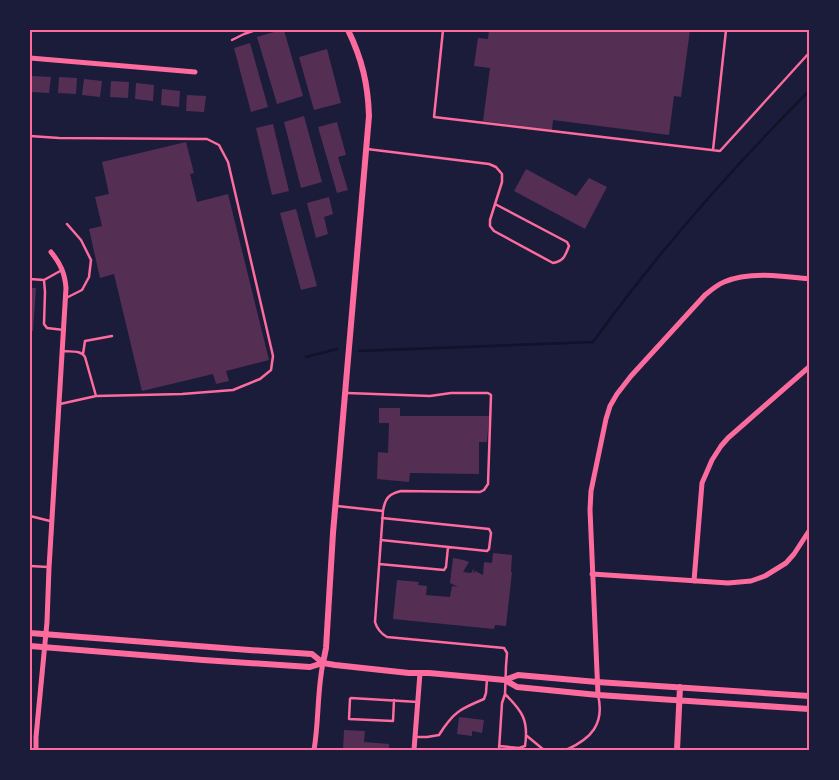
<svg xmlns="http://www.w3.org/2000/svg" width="839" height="780" font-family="Karla,sans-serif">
  <rect width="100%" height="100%" fill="#1b1b3a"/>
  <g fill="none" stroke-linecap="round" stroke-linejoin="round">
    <!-- stream -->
    <path stroke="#12122b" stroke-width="2.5" d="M359,351l234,-9c65,-90 138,-173 216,-251
      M306,357l31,-8"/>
  </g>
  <!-- building -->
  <path fill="#542f53" d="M281,30h3l19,66 -26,8 -20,-67z
    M489,30h201l-9,67 -7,-1 -5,39 -116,-15 -1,10 -69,-9 7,-53 -16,-2 4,-28 10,1z
    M250,43l18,64 -17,5 -17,-64z
    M327,49l14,54 -27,7 -15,-53z
    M32,76l19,1 -2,16 -18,-1z
    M59,77l18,1 -1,16 -18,-1z
    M84,79l18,2 -2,16 -18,-2z
    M111,81l18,1 -1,16 -18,-1z
    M136,83l18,2 -1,16 -18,-2z
    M162,89l18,2 -1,16 -18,-2z
    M187,95l19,1 -2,16 -18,-1z
    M304,116l18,66 -21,6 -17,-66z
    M337,122l9,33 -8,2 10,33 -11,3 -19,-66z
    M273,124l16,67 -17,4 -16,-67z
    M186,142l8,31 -4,1 7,28 31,-8 41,166 -43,11 3,10 -13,3 -3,-10 -71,17 -28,-117 -14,4 -11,-49 13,-3 -7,-29 14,-3 -7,-32z
    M526,169l50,27 13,-18 18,9 -22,42 -71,-38z
    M329,197l4,17 -9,3 4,17 -12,4 -9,-35z
    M296,209l21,77 -16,4 -21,-77z
    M30,288h6l-3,43h-3z
    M379,408h21v8h89l-2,26h-8v32l-69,-1 -1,9 -32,-3 1,-27 10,1 1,-30h-10z
    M493,553l19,2 -1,17h1l-6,54 -11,-1 -1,4 -101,-10 4,-39 22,2 -1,3 9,1 -1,9 24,2 2,-11 6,1 -8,-4 3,-25 11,2 5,2 -6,10 8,1 3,-5 -1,6 2,-3 8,4 1,-13 8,1z
    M459,717l25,3 -2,13 -10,-2v5l-15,-2z
    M344,730l21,1 -1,11 25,2v6h-46z"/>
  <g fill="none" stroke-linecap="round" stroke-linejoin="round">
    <!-- service -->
    <path stroke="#ff6b9d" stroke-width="2.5" d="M443,30l-9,87 286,34 89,-98
      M232,40l12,-6 12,-4
      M30,136l29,2 148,1 12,6 9,17 45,194 -2,14 -11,9 -27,11 -51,4 -86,2
      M367,149l122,15 7,3 6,7v8l-12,38v6l4,5 59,32c11,-2 12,-7 16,-17l-2,-4 -72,-38
      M713,150l13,-120
      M30,279l14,1 1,12 -1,32 3,4 17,2
      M44,280l18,-10
      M66,298l16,-8 7,-13 2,-17 -10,-20 -14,-16
      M83,354l2,-13 27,-5
      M60,404l36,-8 -11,-39c-4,-7 -14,-5 -22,-6
      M337,506l46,5c2,-12 5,-17 18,-20l79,1 4,-2 4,-6 3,-89 -3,-2h-37l-21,3 -83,-3
      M383,511l-8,111c2,7 5,11 12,15l117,11 3,5 -1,13 -1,28 -3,9 -3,47
      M30,516l20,5
      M381,540l106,11 2,-2 2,-16 -2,-4 -107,-11
      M379,564l65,6 2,-3 2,-20
      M30,566l18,1
      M394,700l-1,21 -44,-2 1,-20 1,-1 67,4
      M527,736l17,14
      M415,737h12l12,-2c14,-23 21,-26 45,-36l2,-6 1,-14
      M499,746l20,2 6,-2c4,-26 -3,-35 -20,-52
      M566,750c25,-11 39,-26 32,-55"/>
    <!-- minor -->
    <path stroke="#ff6b9d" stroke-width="5" d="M30,58l165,14
      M592,574l136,9 23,-2 14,-5 21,-13 8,-9 15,-23
      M694,581l8,-98 10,-23 9,-14 7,-8 81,-71
      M598,695l-8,-185 1,-19 15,-72 4,-13 7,-12 14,-18 74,-81c6,-5 12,-10 19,-13 24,-11 60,-6 85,-3
      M36,750v-13l11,-115 2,-54 17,-280c-1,-15 -6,-25 -15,-36
      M314,750c5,-29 3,-58 9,-87
      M414,750l6,-77"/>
    <!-- tertiary -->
    <path stroke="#ff6b9d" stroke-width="6" d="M30,633l219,17 63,4 11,9 12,2 74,8h20l76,7 13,-5 79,7 212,14
      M30,646l173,14 107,7 13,-4
      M323,663l3,-15 7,-115 36,-417c-1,-32 -7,-57 -21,-86
      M505,680l12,7 81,8 211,14
      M677,750l3,-63"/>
  </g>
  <!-- border -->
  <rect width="839" height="780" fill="none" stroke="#1b1b3a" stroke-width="62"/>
  <rect x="31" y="31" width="777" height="718" fill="none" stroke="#ff6b9d" stroke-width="2"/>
</svg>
